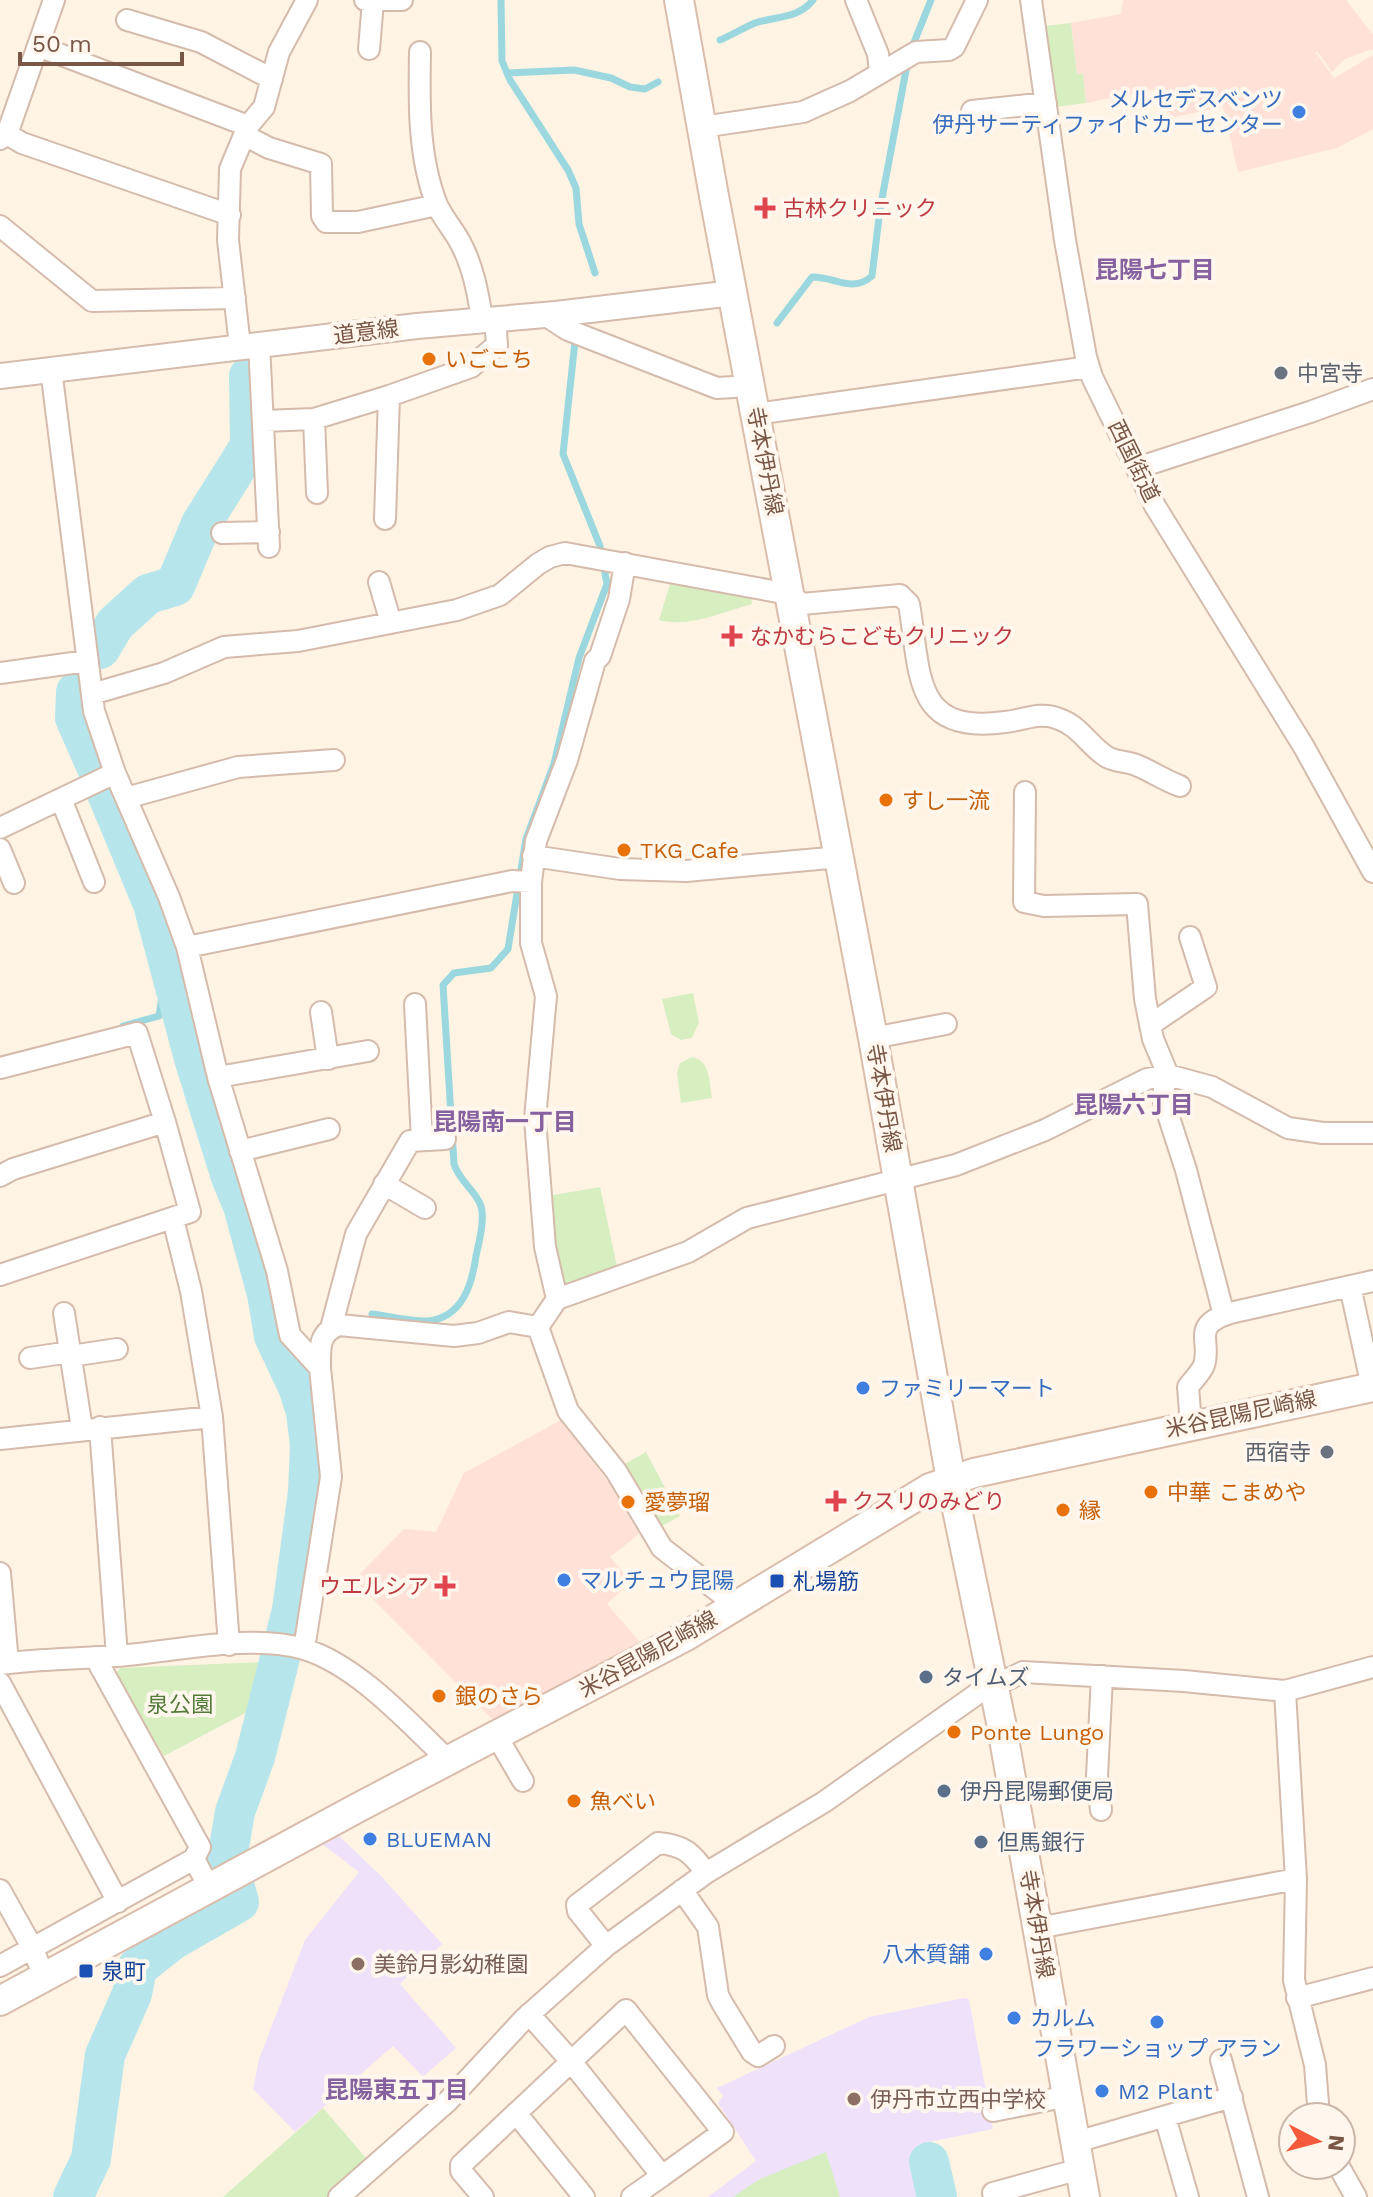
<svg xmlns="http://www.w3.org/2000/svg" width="1373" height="2197" font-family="'Work Sans','Noto Sans JP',sans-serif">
  <rect width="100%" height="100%" fill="#fff3e4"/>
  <!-- commercial -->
  <path fill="#ffe1d8" d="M1123,0h223l27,35v14l-28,10 -13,13 -15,-21 -2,1 19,26 39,-23v74l-36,19 -99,24 -15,-65 -49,10 -8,-7 -5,-22 -75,15 -3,-29h-6l-6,-51 50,-9z
    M561,1420l49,64 29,50 -29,23 21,24 -24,23 33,38 -146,79 -140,-141 50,-51 32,3 28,-59z"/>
  <!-- education -->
  <path fill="#f0e1fb" d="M338,1835l43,41 61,68 -42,40 56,64 -33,29 -30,-31 -98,86 -42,-43 6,-30 46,-119 54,-68 -37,-28z
    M964,1998l5,1 24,130 -74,15 10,53h-221l48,-36 -38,-58 5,-7 -6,-8 152,-71z"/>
  <!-- green -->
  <path fill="#d6eec0" d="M1071,23l6,51 6,-1 3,30 -30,4 -11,-81z
    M671,581l80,16 1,7c-29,8 -63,24 -93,16z
    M693,993l6,29 -7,16 -11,2 -10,-6 -9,-35z
    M692,1057c19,4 17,25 20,41l-31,5 -4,-30 3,-10z
    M600,1187l18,84 -52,15 -6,-2 -12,-88z
    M646,1452l34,64 -20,11 -37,-62z
    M260,1662l-11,49 -85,45 -48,-82 4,-6z
    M323,2108l43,50 -40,39h-103z
    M826,2152l14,45h-107l25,-17z"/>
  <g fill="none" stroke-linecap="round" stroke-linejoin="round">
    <!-- stream -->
    <path stroke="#9bd7de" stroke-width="7" d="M501,0l1,61 8,19 58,90 8,18 3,36 16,49
      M720,40c12,-5 23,-12 35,-17 21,-7 43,-4 58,-23
      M913,45l18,-45
      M507,73l67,-3 37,8 19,9 15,2 13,-7
      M777,323l35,-46c22,-1 40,17 60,-1l8,-67 27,-144
      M123,1026l36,-10 6,-40 5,-11
      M372,1314c17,2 39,8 56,7 35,-4 44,-37 48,-65 3,-15 9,-35 5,-50 -5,-15 -22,-25 -27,-42l-11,-179 11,-12 37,-5 17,-19 18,-110 28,-75 25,-106 28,-74 -7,-38 -37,-92 12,-113"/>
    <!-- river -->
    <path stroke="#b6e6eb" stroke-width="40" d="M100,649l15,-25 33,-30 27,-8 26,-62 49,-78 -1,-70
      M76,692l-1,26 22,50
      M929,2162l8,35
      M73,2197l18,-38 14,-104 27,-61 5,-26 34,-27 68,-39 -12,-43 8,-47 20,-55 37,-147 16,-118 2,-47 -4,-33 -8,-25 -24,-51 -7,-42 -24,-88 -12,-29 -36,-115 -42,-158 -49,-118"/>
    <!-- minor casing -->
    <g stroke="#d4bbab" stroke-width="24">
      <path id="minor" d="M365,0h37
        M856,0l22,54 2,18
        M1031,0l34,240 21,117 6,20 63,129 149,241 69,125
        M127,20l74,22 71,37
        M38,46l210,80
        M369,49l4,-48
        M420,52c-1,50 -2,105 17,153 6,13 16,24 23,37 13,24 18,51 22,77
        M972,111l74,-8
        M702,127l101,-15 47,-21 66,-39 33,-2 5,-3 23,-47
        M7,134l15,9 208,72
        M244,135l25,13 52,16 1,52 4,6h32l79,-17
        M0,139l7,-5 47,-134
        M0,226l92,75 143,-3
        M545,315l23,15 149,58 34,-2
        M259,344l10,203
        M240,346l-12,-106 2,-71 18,-43 16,-19 15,-55 28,-52
        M51,369l43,342 21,62 54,124 18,50 31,130 59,194 13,64 30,33 11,109 -27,172
        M756,414l333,-47
        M314,419l3,74
        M264,421l50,-2 75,-23 82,-29 26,-22 -2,-27
        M1137,468l173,-56 63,-23
        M385,519l4,-123
        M222,533l47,-1
        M379,582l12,41
        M0,673l87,-12
        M92,694l72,-21 60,-26 74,-6 159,-31 43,-15 38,-31 12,-7 15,-4 224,41 13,10 98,-9 9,9c12,70 3,131 96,118 20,-2 35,-11 54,-3 21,7 30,27 48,38 8,5 20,4 29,8 15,6 28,15 44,21
        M1025,792l-1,110 20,4 93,-2 8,95 8,40 15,36 -4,10v17l22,68 38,145
        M126,798l112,-31 96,-7
        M61,799l33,83
        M0,828l115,-55
        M0,849l14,34
        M533,856l87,13 66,2 154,-14
        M187,947l325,-66 19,1
        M415,1004l7,136
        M321,1012l7,47
        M1150,1025l56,-38 -16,-50
        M873,1038l73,-14
        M0,1068l137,-35 28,89 25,90 -190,63
        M218,1077l150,-26
        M240,1151l89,-22
        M0,1176l13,-7 152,-47
        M384,1184l41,24
        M173,1219l18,72 21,126 17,228
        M1350,1286l22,101
        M557,1299l-12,-52 -10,-128 11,-123 -15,-53v-61l5,-41 31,-81 28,-99 5,-5 19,-57 6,-36
        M64,1313l18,116
        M538,1327l19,-28 131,-47 59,-34 209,-53 89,-35 102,-51 21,-4 44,12 76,41 35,5h50
        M538,1327l30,84 48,60 46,77 74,57
        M331,1328l25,-94 54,-93 35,-2
        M71,1356l46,-7
        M30,1358l40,-6
        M320,1368c0,-20 -2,-35 19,-43l115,11 24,-3 31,-11 29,5
        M1191,1424l-3,-37c4,-6 13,-14 16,-22 8,-24 -14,-39 26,-52l143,-32
        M100,1427l17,229
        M0,1439l212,-22
        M0,1573l8,90
        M95,1657l105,190 -6,12 16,30
        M0,1664c38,-5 77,-5 116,-8 56,-4 134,-23 188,-7 53,16 104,73 144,111
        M0,1683l118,219
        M1285,1691l11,188 -2,101 21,85 4,52
        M496,1735l27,46
        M1101,1810l-4,-34 5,-100
        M0,1890l33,59 11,28
        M682,1890l26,37 10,68 4,8 30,49 6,4 16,-10
        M1038,1928l258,-49
        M606,1946l-28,-35 -1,-6 81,-62c26,2 34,10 48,30
        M0,1966l194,-107
        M1297,1998l76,-20
        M1221,2060l37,137
        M993,2111l75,-15
        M516,2113l68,84
        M1165,2117l23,80
        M1076,2142l156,-45
        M1338,2165l18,32
        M339,2197l109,-96 76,-82 82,-73 100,-73 118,-71 153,-108 46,-22 161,9 101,10 88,-24
        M483,2197l-22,-26v-6l165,-155 97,122 -61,44 -92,-116 -41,-46
        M632,2197l30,-21
        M995,2197l-2,-4 87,-24"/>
    </g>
    <!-- tertiary casing -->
    <g stroke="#d4bbab" stroke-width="28">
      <path id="tertiary" d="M0,376l417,-50 139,-12 177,-21"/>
    </g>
    <!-- secondary casing -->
    <g stroke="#dabcaa" stroke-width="32">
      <path id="secondary" d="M679,0l35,196 159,842 78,442 50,242 84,475
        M0,2001l361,-195 325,-170 244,-148 44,-15 399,-86"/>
    </g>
    <!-- minor -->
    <use href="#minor" stroke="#fff" stroke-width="20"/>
    <!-- tertiary -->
    <use href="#tertiary" stroke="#fff" stroke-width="24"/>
    <!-- secondary -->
    <use href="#secondary" stroke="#fff" stroke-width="28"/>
  </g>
  <!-- markers -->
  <g fill="#3f7fe0" stroke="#fff7ed" stroke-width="3">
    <circle cx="1299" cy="112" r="8"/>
    <circle cx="863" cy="1388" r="8"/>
    <circle cx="564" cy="1580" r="8"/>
    <circle cx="370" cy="1839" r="8"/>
    <circle cx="986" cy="1954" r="8"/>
    <circle cx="1014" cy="2018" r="8"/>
    <circle cx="1157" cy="2022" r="8"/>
    <circle cx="1102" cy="2091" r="8"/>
  </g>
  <g fill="#e0444e" stroke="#fff7ed" stroke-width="3">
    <path d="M761 196h8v8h8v8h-8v8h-8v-8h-8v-8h8z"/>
    <path d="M728 624h8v8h8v8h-8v8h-8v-8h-8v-8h8z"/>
    <path d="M832 1489h8v8h8v8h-8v8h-8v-8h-8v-8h8z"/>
    <path d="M441 1574h8v8h8v8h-8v8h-8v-8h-8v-8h8z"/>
  </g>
  <g fill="#e8710a" stroke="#fff7ed" stroke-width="3">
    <circle cx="429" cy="359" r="8"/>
    <circle cx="886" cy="800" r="8"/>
    <circle cx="624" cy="850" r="8"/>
    <circle cx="1151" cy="1492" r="8"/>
    <circle cx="628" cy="1502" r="8"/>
    <circle cx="1063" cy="1510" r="8"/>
    <circle cx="439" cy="1696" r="8"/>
    <circle cx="954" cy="1732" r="8"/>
    <circle cx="574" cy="1801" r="8"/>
  </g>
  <g fill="#6b7280" stroke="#fff7ed" stroke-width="3">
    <circle cx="1281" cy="373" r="8"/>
    <circle cx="1327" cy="1452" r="8"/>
  </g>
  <g fill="#1a4fb4" stroke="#fff7ed" stroke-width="3">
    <rect x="769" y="1573" width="16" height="16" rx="4"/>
    <rect x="78" y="1963" width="16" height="16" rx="4"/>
  </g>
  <g fill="#5c6f8a" stroke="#fff7ed" stroke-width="3">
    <circle cx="926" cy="1677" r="8"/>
    <circle cx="944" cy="1791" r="8"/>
    <circle cx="981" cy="1842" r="8"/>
  </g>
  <g fill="#8d6e63" stroke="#fff7ed" stroke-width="3">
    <circle cx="358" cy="1964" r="8"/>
    <circle cx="854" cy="2099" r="8"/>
  </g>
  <g text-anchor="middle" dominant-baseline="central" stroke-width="8" stroke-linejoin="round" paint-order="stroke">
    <!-- shop labels -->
    <g font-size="22" fill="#366cbe" stroke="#fff7ed" text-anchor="start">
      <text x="1283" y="99" text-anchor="end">メルセデスベンツ<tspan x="1283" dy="25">伊丹サーティファイドカーセンター</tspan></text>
      <text x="879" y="1388">ファミリーマート</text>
      <text x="580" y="1580">マルチュウ昆陽</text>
      <text x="386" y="1839">BLUEMAN</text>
      <text x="970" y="1954" text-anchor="end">八木質舗</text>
      <text x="1030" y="2018">カルム</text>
      <text x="1157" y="2048" text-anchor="middle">フラワーショップ アラン</text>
      <text x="1118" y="2091">M2 Plant</text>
    </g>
    <!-- health labels -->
    <g font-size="22" fill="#be3a42" stroke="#fff7ed" text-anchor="start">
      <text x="783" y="208">古林クリニック</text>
      <text x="750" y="636">なかむらこどもクリニック</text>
      <text x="852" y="1501">クスリのみどり</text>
      <text x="429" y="1586" text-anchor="end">ウエルシア</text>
    </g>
    <!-- street labels -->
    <g font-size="22" fill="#7a5646" stroke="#fff7ed">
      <text transform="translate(366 332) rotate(-7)">道意線</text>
      <text transform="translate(765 461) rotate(79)">寺本伊丹線</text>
      <text transform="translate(1134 461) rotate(64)">西国街道</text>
      <text transform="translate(884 1098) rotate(80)">寺本伊丹線</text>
      <text transform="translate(1241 1414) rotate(-12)">米谷昆陽尼崎線</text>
      <text transform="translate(648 1654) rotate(-29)">米谷昆陽尼崎線</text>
      <text transform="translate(1037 1924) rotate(80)">寺本伊丹線</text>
    </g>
    <!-- food labels -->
    <g font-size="22" fill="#c56008" stroke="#fff7ed" text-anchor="start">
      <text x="445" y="359">いごこち</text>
      <text x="902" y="800">すし一流</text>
      <text x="640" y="850">TKG Cafe</text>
      <text x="1167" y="1492">中華 こまめや</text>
      <text x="644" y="1502">愛夢瑠</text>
      <text x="1079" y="1510">縁</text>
      <text x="455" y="1696">銀のさら</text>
      <text x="970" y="1732">Ponte Lungo</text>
      <text x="590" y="1801">魚べい</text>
    </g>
    <!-- worship labels -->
    <g font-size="22" fill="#5b616d" stroke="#fff7ed" text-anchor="start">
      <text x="1297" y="373">中宮寺</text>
      <text x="1311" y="1452" text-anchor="end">西宿寺</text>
    </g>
    <!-- transit labels -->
    <g font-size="22" fill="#164399" stroke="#fff7ed" text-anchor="start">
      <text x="793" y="1581">札場筋</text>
      <text x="102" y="1971">泉町</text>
    </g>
    <!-- service labels -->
    <g font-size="22" fill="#4e5e75" stroke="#fff7ed" text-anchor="start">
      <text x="942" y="1677">タイムズ</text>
      <text x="960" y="1791">伊丹昆陽郵便局</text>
      <text x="997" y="1842">但馬銀行</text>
    </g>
    <!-- park labels -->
    <g font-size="22" fill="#527b3a" stroke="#fff7ed">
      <text x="180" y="1704">泉公園</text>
    </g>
    <!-- education labels -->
    <g font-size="22" fill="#785e54" stroke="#fff7ed" text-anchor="start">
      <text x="374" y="1964">美鈴月影幼稚園</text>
      <text x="870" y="2099">伊丹市立西中学校</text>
    </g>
    <!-- neighbourhood labels -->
    <g font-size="24" font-weight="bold" fill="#86619f" stroke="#fff7ed">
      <text x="1155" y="270">昆陽七丁目</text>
      <text x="1134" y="1105">昆陽六丁目</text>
      <text x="505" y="1122">昆陽南一丁目</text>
      <text x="397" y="2090">昆陽東五丁目</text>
    </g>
  </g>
  <!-- north arrow -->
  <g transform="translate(1317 2141) rotate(96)"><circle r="38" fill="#fff7ed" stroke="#cab7aa" stroke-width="2"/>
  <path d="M0-6L14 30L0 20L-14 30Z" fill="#f65a3c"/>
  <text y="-12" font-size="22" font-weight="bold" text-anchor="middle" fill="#7a5646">N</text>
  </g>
  <!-- scale -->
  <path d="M20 52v12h162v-12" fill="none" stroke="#7a5646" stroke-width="4"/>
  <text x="32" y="52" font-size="24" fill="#7a5646" stroke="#fff7ed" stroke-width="6" paint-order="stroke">50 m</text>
</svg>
